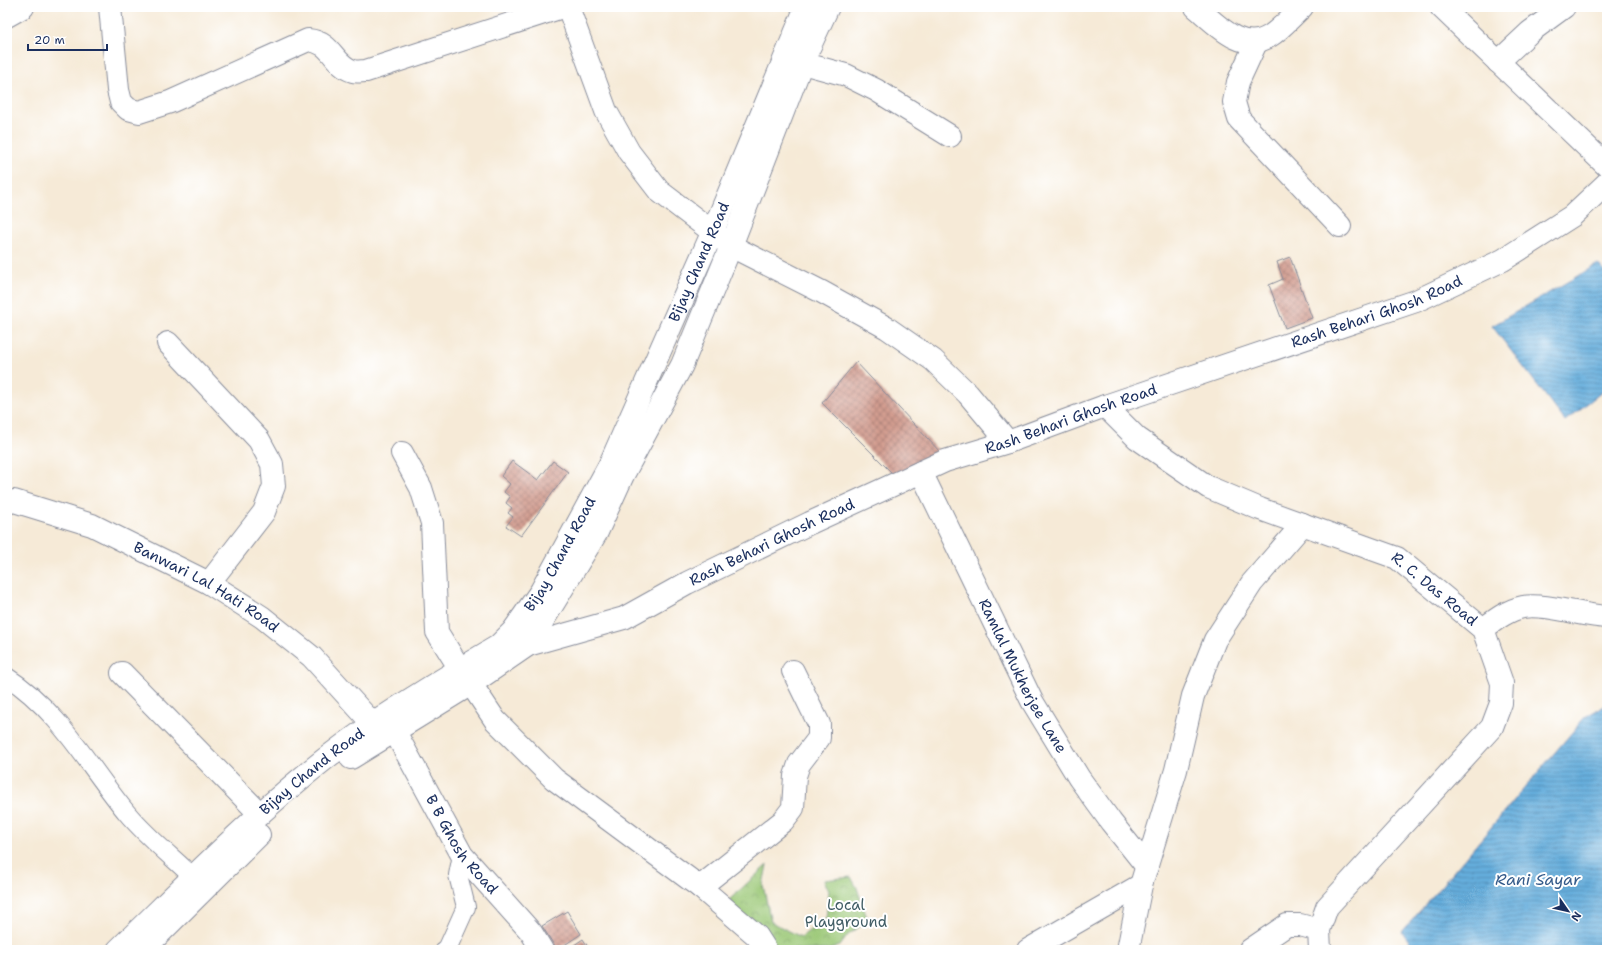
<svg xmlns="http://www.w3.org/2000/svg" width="1614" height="957" font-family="'Shantell Sans',sans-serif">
  <defs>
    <pattern id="park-crowns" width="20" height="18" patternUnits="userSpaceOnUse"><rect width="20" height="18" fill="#9ac775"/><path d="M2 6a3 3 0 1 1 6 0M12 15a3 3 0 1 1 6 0" fill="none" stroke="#7da263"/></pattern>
    <pattern id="water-rules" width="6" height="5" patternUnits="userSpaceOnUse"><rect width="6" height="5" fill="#65addc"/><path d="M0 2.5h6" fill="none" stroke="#528db6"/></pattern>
    <pattern id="building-cross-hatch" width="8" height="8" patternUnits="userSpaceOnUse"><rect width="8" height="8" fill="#d19c8f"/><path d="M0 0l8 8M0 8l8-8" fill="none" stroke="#a98078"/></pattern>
  </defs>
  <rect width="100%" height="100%" fill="#fff"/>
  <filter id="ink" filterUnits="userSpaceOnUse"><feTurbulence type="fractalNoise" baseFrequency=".025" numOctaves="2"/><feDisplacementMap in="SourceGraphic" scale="8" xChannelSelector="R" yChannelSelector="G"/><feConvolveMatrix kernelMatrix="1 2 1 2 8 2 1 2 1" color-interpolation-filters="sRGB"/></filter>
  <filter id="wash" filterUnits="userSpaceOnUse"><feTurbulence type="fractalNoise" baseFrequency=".012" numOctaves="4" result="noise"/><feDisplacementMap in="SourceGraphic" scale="16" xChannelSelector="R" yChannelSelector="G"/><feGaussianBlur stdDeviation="0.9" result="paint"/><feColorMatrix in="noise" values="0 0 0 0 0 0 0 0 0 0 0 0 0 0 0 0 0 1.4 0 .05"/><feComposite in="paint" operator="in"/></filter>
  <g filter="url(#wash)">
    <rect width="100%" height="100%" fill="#f6ead7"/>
    <!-- park -->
    <path fill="url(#park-crowns)" stroke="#5a7b6a" d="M767,865l-4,20 8,37 30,15 25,-19 3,-27 -5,-11 27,-3 6,11 11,33 -20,14 -8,11 -12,4h-56l-43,-50z"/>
    <!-- water -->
    <path fill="url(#water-rules)" stroke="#406e9d" d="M1598,264l9,10v114l-42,33 -73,-95z
      M1607,704v246h-191l-14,-18 183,-215z"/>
    <g id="blocks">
      <!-- building -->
      <path fill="url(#building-cross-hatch)" d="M1290,257l22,61 -27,10 -16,-43 14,-6 -6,-17z
        M856,362l85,91 -47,22 -72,-72z
        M512,461l26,19 15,-19 15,11 -47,64 -15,-10 7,-9 -5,-4 4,-5 -6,-5 4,-6 -6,-5 6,-8 -9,-8z
        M567,911l14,23 -24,16 -15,-24z
        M583,939l7,11h-23z"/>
    </g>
  </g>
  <g filter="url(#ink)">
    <use href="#blocks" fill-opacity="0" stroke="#888c9a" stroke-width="1"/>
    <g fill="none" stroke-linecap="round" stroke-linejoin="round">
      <!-- pedestrian casing -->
      <g stroke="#888c9a" stroke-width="20">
        <path id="pedestrian" d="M7,677c52,33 82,90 120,136 19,23 44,43 66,64
          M445,950l3,-3 18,-40 -8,-32 4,-20"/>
      </g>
      <!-- minor casing -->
      <g stroke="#888c9a" stroke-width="24">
        <g id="minor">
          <path d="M110,7l8,83 3,12 7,7 11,3 31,-10 138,-62c25,2 25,25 45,31 3,1 9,0 13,0l196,-64"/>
          <path d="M568,7l38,104 23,41 30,39 72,55 91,46 65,36 46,32 35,34 40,48"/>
          <path d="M1196,7c20,17 46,47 74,29 11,-7 22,-20 32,-29"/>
          <path d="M1441,7l166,159"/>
          <path d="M7,16l16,-9"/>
          <path d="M1256,43l-18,39 -4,20 5,17 101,107"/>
          <path d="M1498,62l32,-30 34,-25"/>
          <path d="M802,63l44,12 30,15 74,46"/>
          <path d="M168,343l91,97 13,24 2,22 -10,26 -55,71"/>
          <path id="s1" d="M1105,406l32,32 71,49 52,22 137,49 86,71 19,54 -1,20 -9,24 -165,180 -8,23 1,20"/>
          <path d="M402,453l19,35 11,35 5,109 23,37"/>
          <path id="s2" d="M921,472l111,229 47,77 32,44 36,45"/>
          <path id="s3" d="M7,503l7,-2 78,24 117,58 53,34 50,40 61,67"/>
          <path d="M1483,629c12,-9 25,-19 40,-22 22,-4 60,9 84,10"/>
          <path id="s4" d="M528,645l96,-27 63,-35 123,-60 135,-62 63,-19 97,-36 311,-105 87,-41 69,-44 35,-33"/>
          <path d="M122,673l138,141"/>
          <path d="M471,684l24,36 59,59 146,108 57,49 9,14"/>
          <path d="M700,887l83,-66 10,-13 2,-32 4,-12 20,-26v-14l-26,-53"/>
          <path d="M1028,950l113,-65"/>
          <path d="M1128,950l13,-65 35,-115 17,-74 22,-56 37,-57 51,-59"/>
          <path d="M1250,950l37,-25h13l19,5"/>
        </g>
      </g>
      <!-- tertiary casing -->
      <g stroke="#888c9a" stroke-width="24">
        <g id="tertiary">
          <path id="s5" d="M376,725l18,5 68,125 69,77 11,18"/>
        </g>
      </g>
      <!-- secondary casing -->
      <g stroke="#888c9a" stroke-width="24">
        <g id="secondary">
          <path d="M351,758l120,-74 57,-39 69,-113 26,-57 59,-110 49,-119 71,-183 26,-56"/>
          <path id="s6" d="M118,950c67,-65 133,-133 207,-191 54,-42 114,-78 173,-113l15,-15 28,-40 69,-127 103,-233 93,-224"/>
          <path d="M143,950l116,-115"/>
        </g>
      </g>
      <!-- pedestrian -->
      <use href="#pedestrian" stroke="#fff" stroke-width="18"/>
      <!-- minor -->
      <use href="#minor" stroke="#fff" stroke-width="22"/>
      <!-- tertiary -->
      <use href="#tertiary" stroke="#fff" stroke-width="22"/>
      <!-- secondary -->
      <use href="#secondary" stroke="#fff" stroke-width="22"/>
    </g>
  </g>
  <g text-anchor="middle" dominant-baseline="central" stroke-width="4" stroke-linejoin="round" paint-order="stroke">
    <!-- street labels -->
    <g font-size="15" fill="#1b2f5e" stroke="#fff">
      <text stroke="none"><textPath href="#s6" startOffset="924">Bijay Chand Road</textPath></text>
      <text stroke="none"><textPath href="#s4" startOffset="914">Rash Behari Ghosh Road</textPath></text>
      <text stroke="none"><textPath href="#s4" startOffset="590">Rash Behari Ghosh Road</textPath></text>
      <text stroke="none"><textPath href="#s4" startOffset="266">Rash Behari Ghosh Road</textPath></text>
      <text stroke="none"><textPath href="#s6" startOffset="600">Bijay Chand Road</textPath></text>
      <text stroke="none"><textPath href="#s3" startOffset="219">Banwari Lal Hati Road</textPath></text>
      <text stroke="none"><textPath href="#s1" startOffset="382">R. C. Das Road</textPath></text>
      <text stroke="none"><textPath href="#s2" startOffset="228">Ramlal Mukherjee Lane</textPath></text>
      <text stroke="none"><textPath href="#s6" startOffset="264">Bijay Chand Road</textPath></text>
      <text stroke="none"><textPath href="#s5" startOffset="152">B B Ghosh Road</textPath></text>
    </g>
    <!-- park labels -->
    <g font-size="15" fill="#415d65" stroke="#fff">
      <text x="846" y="905">Local<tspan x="846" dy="17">Playground</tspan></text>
    </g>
    <!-- water labels -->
    <g font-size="16" font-style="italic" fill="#355b8a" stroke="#fff">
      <text x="1538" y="879">Rani Sayar</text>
    </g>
  </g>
  <!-- margin -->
  <rect width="1614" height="957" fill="none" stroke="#fff" stroke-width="24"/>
  <!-- north arrow -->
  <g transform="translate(1568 911) rotate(124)" stroke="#ffffff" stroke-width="3" paint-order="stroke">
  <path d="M0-3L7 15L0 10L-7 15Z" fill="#1b2f5e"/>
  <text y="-6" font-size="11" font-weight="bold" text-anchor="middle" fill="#1b2f5e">N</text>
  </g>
  <!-- scale -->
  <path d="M28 44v6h79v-6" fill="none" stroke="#1b2f5e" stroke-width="2"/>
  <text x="34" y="44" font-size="12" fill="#1b2f5e" stroke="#ffffff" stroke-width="3" paint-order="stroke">20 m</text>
</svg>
